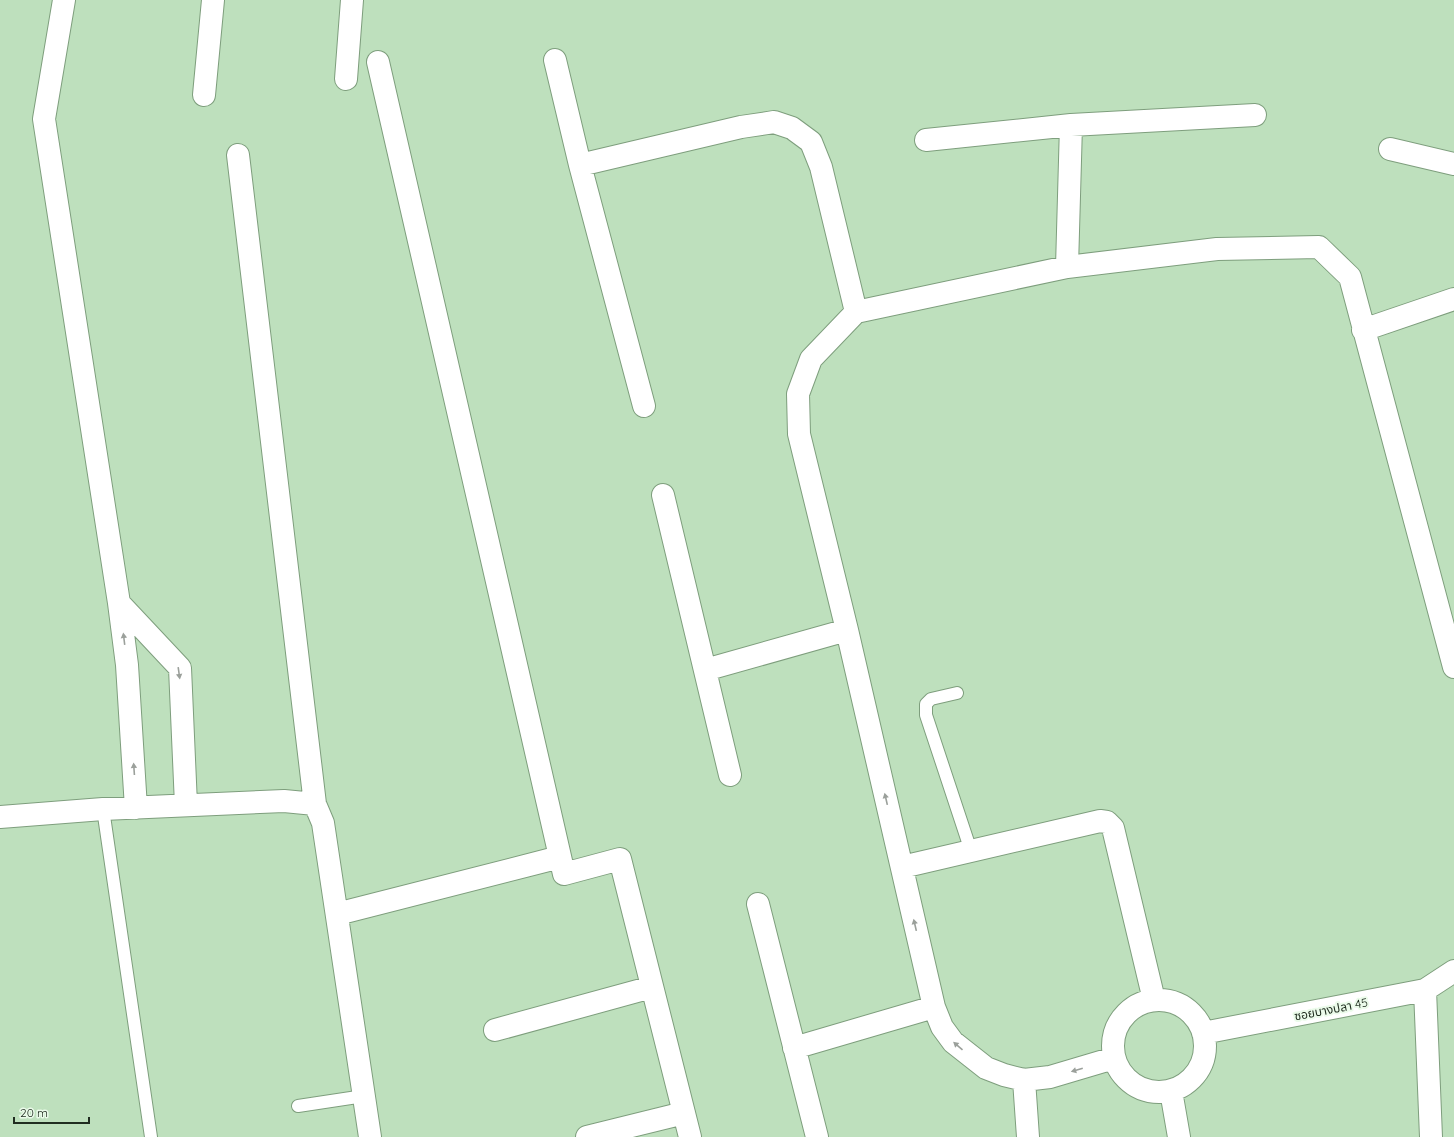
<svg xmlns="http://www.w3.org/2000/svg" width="1454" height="1137" font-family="Quicksand,'Noto Sans Thai',sans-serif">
  <rect width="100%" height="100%" fill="#bee0bd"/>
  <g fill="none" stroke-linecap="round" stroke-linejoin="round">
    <!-- lane casing -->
    <g stroke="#7e9e7d" stroke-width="14">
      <path id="lane" d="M957,693l-26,6 -5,5v11l45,136
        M103,809l48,328
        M298,1106l66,-10"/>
    </g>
    <!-- street casing -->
    <g stroke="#7e9e7d" stroke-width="24">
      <path id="street" d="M64,0l-20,119 75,484
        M555,60l25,105 64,241
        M378,62l186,812 56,-15 70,278
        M346,79l6,-79
        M204,95l9,-95
        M926,140l145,-15 184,-10
        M1390,149l64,15
        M238,155l77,649 8,19 47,314
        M580,165l161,-38 33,-5 18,6 19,14 10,25 35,145
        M1067,267l4,-142
        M1363,330l91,-31
        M663,495l67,280
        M705,670l142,-40
        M136,808l-9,-143 -8,-62 61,65 6,137
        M0,817l103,-8 181,-8 31,3
        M902,867l198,-46 7,1 6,6 41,172
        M758,904l59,233
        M337,914l223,-57
        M1425,990l6,147
        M1113 1046a46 46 0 1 1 92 0a46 46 0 1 1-92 0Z
        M495,1030l157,-43
        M1203,1033l222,-43 29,-19
        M794,1048l140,-41
        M1114,1058l-64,19 -26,3 -20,-5 -18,-7 -33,-26 -11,-15 -8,-20 -87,-377 -48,-196 -1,-40 13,-35 45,-47 211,-45 150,-18 102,-2 31,30 104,390
        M1024,1080l4,57
        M1171,1091l8,46
        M587,1137l97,-24"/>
    </g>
    <!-- lane -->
    <use href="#lane" stroke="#fff" stroke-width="12"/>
    <!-- street -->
    <use href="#street" stroke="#fff" stroke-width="22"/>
  </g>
  <!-- one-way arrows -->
  <defs><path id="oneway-solid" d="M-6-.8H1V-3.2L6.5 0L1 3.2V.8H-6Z"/></defs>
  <g fill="#9ba09b">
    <use href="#oneway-solid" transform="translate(124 639) rotate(-97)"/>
    <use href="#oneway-solid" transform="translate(179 673) rotate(82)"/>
    <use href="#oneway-solid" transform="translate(134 769) rotate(-94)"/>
    <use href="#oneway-solid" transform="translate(886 799) rotate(-103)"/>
    <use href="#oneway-solid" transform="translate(915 925) rotate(-103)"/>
    <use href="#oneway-solid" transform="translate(958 1046) rotate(-139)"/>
    <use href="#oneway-solid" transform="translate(1077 1070) rotate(164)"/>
  </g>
  <g text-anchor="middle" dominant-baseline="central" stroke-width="4" stroke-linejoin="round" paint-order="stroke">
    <!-- street labels -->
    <g font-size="12" fill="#202d20" stroke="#ebfbea">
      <text transform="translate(1331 1009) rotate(-11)">ซอยบางปลา 45</text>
    </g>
  </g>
  <!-- scale -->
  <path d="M14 1117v6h75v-6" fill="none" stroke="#202d20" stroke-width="2"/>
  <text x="20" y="1117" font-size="12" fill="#202d20" stroke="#ebfbea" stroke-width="3" paint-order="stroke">20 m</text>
</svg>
